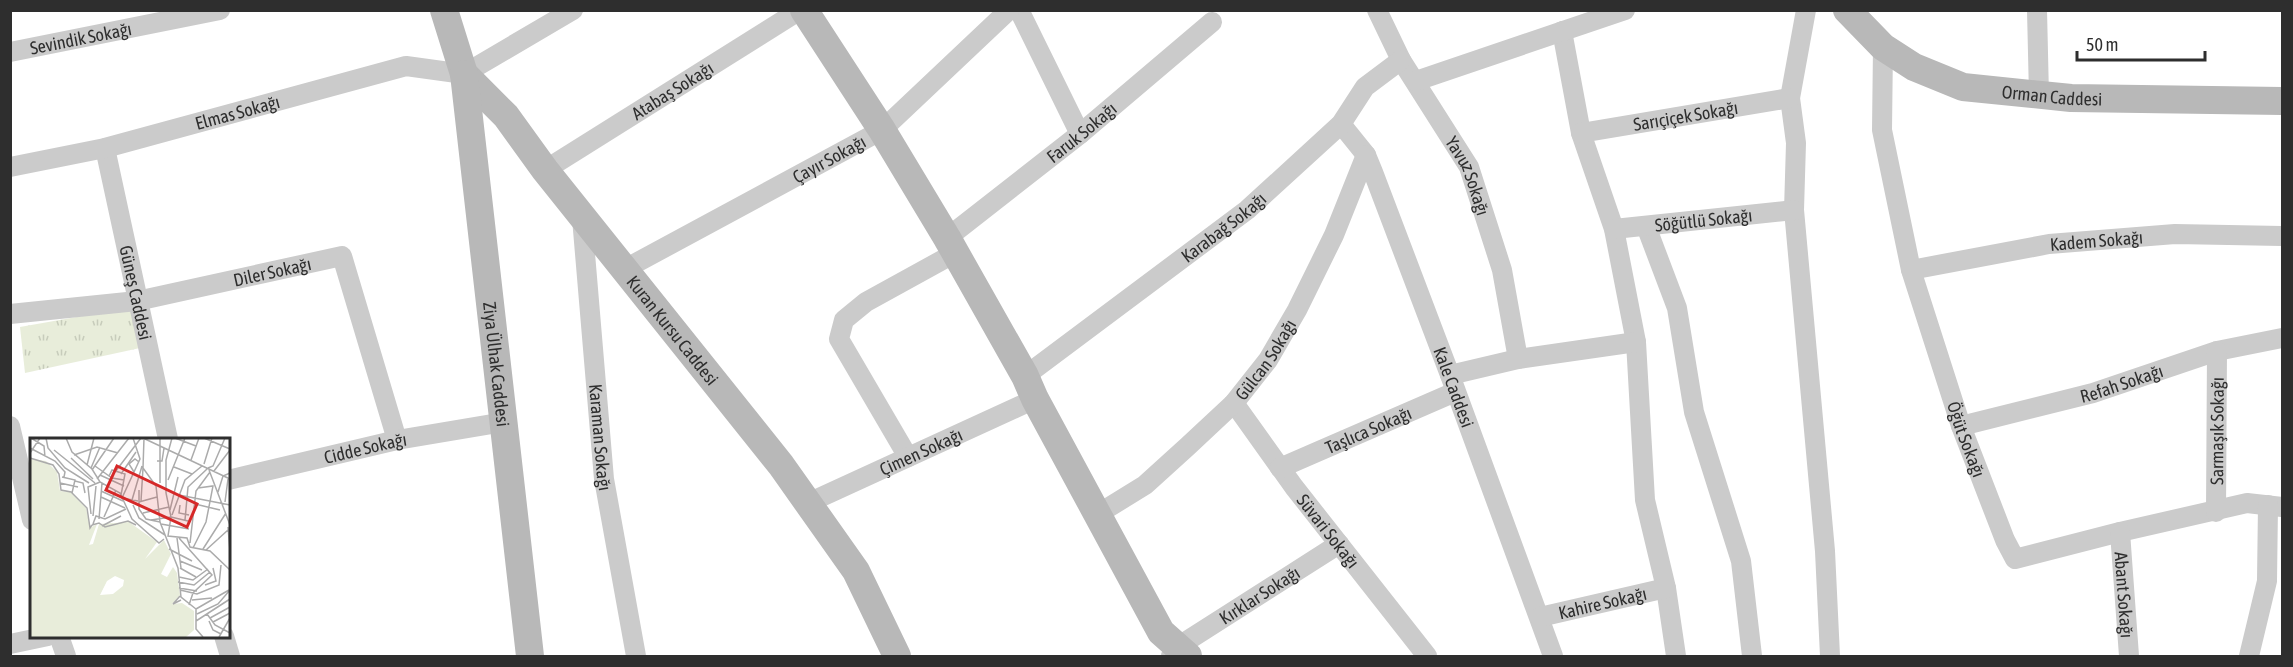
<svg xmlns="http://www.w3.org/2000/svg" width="2293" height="667" font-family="'Asap Condensed',sans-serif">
  <defs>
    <pattern id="grass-tufts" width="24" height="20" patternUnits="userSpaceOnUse" patternTransform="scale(1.5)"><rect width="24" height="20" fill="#e8edda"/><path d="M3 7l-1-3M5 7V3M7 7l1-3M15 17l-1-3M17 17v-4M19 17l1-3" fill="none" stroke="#c7ccbb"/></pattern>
  </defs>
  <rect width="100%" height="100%" fill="#fff"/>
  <!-- grass -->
  <path fill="url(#grass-tufts)" d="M133,307l7,41 -115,25 -5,-46z"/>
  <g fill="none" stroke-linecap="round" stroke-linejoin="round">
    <!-- street -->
    <g stroke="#cbcbcb" stroke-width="20">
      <path d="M1019,10l61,124"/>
      <path id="s1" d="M1377,10l24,50 68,107 33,103 16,89"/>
      <path d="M1806,10l-16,88 6,45 -2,67 31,341 5,105"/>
      <path d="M2037,10l2,86"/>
      <path d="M1562,31l19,102 33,96 22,113 9,158 21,88 10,68"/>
      <path id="s2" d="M1883,47l-1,83 29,140 50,156 44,114 10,19 105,-27 127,-29 35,4"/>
      <path id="s3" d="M10,52l210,-42"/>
      <path d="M1416,81l209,-71"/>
      <path id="s4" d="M1341,124l25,31 7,17 77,203 103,281"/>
      <path id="s5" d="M1581,133l209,-35"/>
      <path id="s6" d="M105,148l63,291"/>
      <path id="s7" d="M10,167l95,-19 301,-82 58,8 109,-64"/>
      <path id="s8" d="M545,170l255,-160"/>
      <path id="s9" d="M582,218l22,261 32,177"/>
      <path d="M1646,226l31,82 17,104 47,149 11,95"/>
      <path id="s10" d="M1614,229l180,-19"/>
      <path id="s11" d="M947,238l133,-104 132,-112"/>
      <path id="s12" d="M623,270l259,-140 127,-120"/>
      <path id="s13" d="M1911,270l138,-26 126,-10 107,2"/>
      <path id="s14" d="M10,314l127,-13 205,-45 55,184"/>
      <path d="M1450,375l68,-16 118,-17"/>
      <path id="s15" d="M1025,376l222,-166 94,-86 24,-37 36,-27"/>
      <path id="s16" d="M1234,403l60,84 133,169"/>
      <path d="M10,426l22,94"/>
      <path id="s17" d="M1961,426l132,-33 124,-42 65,-13"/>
      <path d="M908,457l-69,-118 5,-19 22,-18 89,-49"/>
      <path id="s18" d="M1280,468l175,-76"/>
      <path id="s19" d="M228,480l169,-40 107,-18"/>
      <path id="s20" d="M808,503l227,-104"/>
      <path id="s21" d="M2216,512l1,-161"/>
      <path id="s22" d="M1098,514l47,-29 43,-39 46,-43 34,-43 29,-50 37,-75 32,-80"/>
      <path id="s23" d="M2120,532l9,124"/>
      <path id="s24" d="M1540,617l126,-29"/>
      <path d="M59,636l7,20"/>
      <path d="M224,636l6,20"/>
      <path d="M10,644l38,-8"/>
      <path id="s25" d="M1171,656l8,-10 160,-102"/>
      <path d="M2249,656l18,-75 1,-76"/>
    </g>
    <!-- secondary -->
    <g stroke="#b8b8b8" stroke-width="28">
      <path id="s26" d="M444,10l20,64 42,42 39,54 236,295 75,106 41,85"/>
      <path d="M804,10l78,120 65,108 78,138 10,23 126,233 27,24"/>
      <path id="s27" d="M1847,10l36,37 31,20 49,20 108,11 211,3"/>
      <path id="s28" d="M464,74l66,582"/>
    </g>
  </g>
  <g text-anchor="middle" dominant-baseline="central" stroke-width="6" stroke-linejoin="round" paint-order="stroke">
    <!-- street labels -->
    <g font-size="18" fill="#2e2e2e" stroke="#fff">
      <text stroke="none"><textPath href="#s3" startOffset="72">Sevindik Sokağı</textPath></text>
      <text stroke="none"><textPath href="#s8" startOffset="150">Atabaş Sokağı</textPath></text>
      <text stroke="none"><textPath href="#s27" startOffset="231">Orman Caddesi</textPath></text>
      <text stroke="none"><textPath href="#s7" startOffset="234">Elmas Sokağı</textPath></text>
      <text stroke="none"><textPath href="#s5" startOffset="106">Sarıçiçek Sokağı</textPath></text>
      <text stroke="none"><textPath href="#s11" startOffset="171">Faruk Sokağı</textPath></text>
      <text stroke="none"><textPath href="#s12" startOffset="234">Çayır Sokağı</textPath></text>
      <text stroke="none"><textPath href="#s1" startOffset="190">Yavuz Sokağı</textPath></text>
      <text stroke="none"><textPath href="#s10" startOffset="90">Söğütlü Sokağı</textPath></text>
      <text stroke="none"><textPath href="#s15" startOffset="248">Karabağ Sokağı</textPath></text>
      <text stroke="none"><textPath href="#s13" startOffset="188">Kadem Sokağı</textPath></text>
      <text stroke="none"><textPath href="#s14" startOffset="266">Diler Sokağı</textPath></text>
      <text stroke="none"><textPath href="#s6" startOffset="148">Güneş Caddesi</textPath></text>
      <text stroke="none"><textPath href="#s26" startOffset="398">Kuran Kursu Caddesi</textPath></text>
      <text stroke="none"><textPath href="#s22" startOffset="230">Gülcan Sokağı</textPath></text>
      <text stroke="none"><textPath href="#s28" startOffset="292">Ziya Ülhak Caddesi</textPath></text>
      <text stroke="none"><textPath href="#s17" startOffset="166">Refah Sokağı</textPath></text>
      <text stroke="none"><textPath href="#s4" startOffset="288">Kale Caddesi</textPath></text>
      <text stroke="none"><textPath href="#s18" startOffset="96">Taşlıca Sokağı</textPath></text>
      <text stroke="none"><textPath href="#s21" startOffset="81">Sarmaşık Sokağı</textPath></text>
      <text stroke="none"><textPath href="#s9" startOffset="220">Karaman Sokağı</textPath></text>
      <text stroke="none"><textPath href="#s2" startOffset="404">Öğüt Sokağı</textPath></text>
      <text stroke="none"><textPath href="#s19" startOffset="141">Cidde Sokağı</textPath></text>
      <text stroke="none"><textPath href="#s20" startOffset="124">Çimen Sokağı</textPath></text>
      <text stroke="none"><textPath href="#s16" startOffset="159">Süvari Sokağı</textPath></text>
      <text stroke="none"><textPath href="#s23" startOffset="63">Abant Sokağı</textPath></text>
      <text stroke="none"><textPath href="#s25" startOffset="108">Kırklar Sokağı</textPath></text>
      <text stroke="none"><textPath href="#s24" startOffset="64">Kahire Sokağı</textPath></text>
    </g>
  </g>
  <!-- overview -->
  <g transform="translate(30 438)">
    <rect width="200" height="200" fill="#fff"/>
    <path d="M0,21l16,2 11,11 3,19 10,1 16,16 4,20 7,-4 -8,21 4,-1 6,-20 30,-2 28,20 -12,17 19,-19 7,14 -10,20 6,3 6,-10 4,6 3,22 -8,9 10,-1 12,8v19l-8,7h-156zM85,138l9,4 -1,6 -10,8 -13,1 7,-14z" fill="#e8edda" fill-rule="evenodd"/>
    <path fill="none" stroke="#ababab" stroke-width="1.5" d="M1,0l13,8 1,11M16,0l2,10 17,20 24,15M36,0l6,14 20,17 8,13 20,11 12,26 27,24 5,-4M103,0l7,21 -18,39 16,3M113,0l87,41M114,0l-1,30 13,18 4,36 18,46 3,29 15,12v20l7,8M142,0l-6,22v33l5,24 -3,19 19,2 3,9 20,4 20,19M145,0l21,8M174,0l26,11M0,10l25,13 10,11 -1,5M24,12l41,33M0,15l10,-15M44,17l23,-8 21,6M0,20l23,7 6,9 2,16 10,2 16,16 3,20 2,-3M41,20l22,21M161,22l8,-22M127,23h5l2,-13M174,26l8,-26M57,27l7,-27M65,28l17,12 12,2M144,29l18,7M61,30l9,-21M178,30l5,-2 12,-28M62,32l22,-32M179,32l21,55M184,33l16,-21M85,34l26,-34M104,34l-5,-8 6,-5 4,3M91,36l15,-22M70,37l24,11M79,38l3,-6 13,4 -4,21M32,39l13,3 -3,13M67,41l32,-41M138,42l17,-42M45,43l8,2 2,10M30,45l18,4M130,45v-45M109,52v19l7,10 14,3M71,53l22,10M188,54l5,-16 7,-3M149,57l51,10M71,59l24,11M102,62l10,-34M111,63l2,-33M109,64l18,-5M195,64l3,-23M165,66l25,6M103,67l6,13 26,17M150,67l-1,8 10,2M140,72l8,-33M113,75l26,-6M61,76l-3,-27 12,-5M142,77l13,-35 17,-14M63,78l3,-30M74,79l12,-27M69,81l3,-36M121,82l20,-3 17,4M155,82l3,-33 19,-18M63,86l3,-8 9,3 21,-10M131,86l28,5M62,87l7,-2 6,4 23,-6 8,4M72,88l19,-10M198,89l2,24M147,100l4,30M149,100l33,37 -19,18 -4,12M160,105l6,-52 14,-19M163,110l13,-26 7,-36 -15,2M139,111l23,12M173,111l23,-36M176,112l22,-20M150,123l22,9M150,130l16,9M149,139l14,3 15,-11M148,144l16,3 16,-13M175,147l11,-4 -3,-13M149,150l18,3M150,152l17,4 22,-9 2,-20M150,158l-7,8 8,-4M162,162l20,-2M166,171l33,-19M167,176l21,-10 12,-14M177,176l8,11 15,8M180,180l20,-11M166,183l34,-22M179,183l4,9 8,4M183,184l17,-9M189,199l11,-19"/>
    <path fill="#d62828" fill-opacity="0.15" stroke="#d62828" stroke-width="3" d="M87,28l80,38 -10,23 -81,-37z"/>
    <rect width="200" height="200" fill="none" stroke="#2e2e2e" stroke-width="3"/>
  </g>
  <!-- border -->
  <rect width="2293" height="667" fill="none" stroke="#2e2e2e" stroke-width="24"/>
  <!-- scale -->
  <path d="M2077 51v9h128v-9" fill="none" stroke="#2e2e2e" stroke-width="3"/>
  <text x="2086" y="51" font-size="18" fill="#2e2e2e" stroke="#ffffff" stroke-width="4.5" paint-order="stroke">50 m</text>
</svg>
